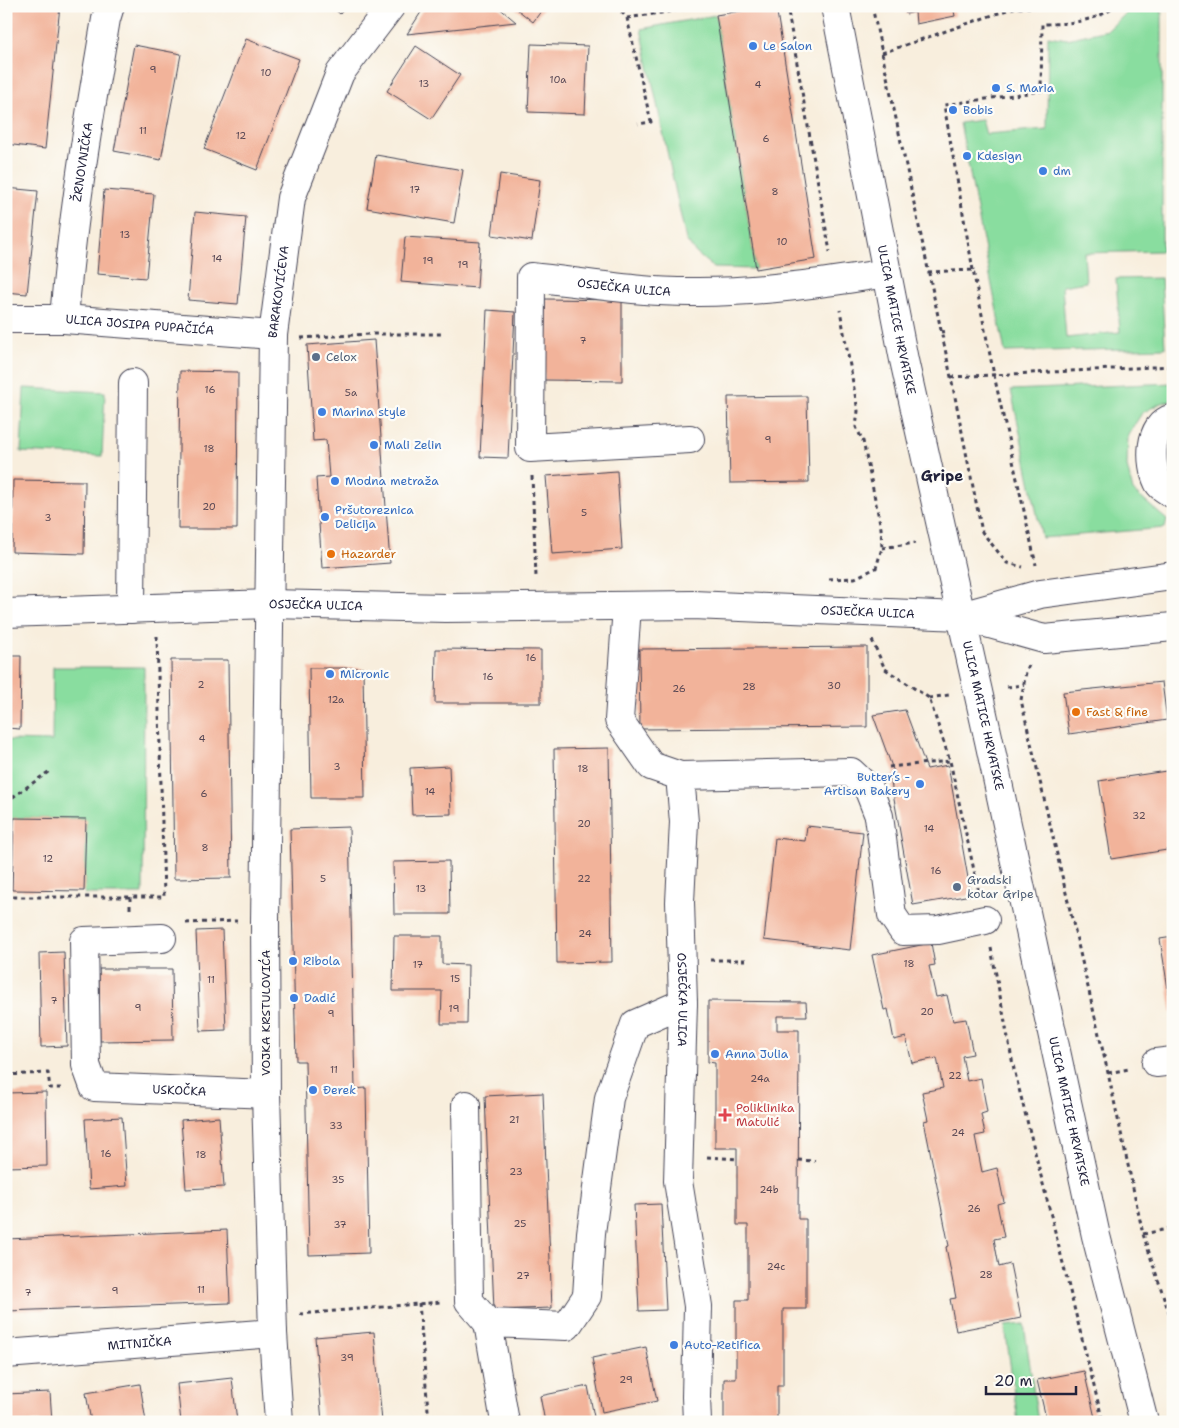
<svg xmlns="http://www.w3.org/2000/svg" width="1179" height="1428" font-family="'Shantell Sans',sans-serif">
  <rect width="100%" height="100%" fill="#fdfcf7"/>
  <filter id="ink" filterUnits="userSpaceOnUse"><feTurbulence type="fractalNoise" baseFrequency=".02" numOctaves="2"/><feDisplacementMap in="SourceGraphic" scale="10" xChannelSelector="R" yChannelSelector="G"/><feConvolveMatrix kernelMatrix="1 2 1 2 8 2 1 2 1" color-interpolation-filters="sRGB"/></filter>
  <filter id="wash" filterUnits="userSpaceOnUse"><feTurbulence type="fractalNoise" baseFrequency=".0096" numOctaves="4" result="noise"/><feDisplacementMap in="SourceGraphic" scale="20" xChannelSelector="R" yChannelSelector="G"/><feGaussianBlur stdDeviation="1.12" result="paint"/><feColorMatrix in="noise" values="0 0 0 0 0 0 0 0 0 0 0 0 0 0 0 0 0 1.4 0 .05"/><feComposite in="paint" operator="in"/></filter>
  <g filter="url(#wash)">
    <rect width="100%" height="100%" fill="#f8eedd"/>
    <!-- green -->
    <path fill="#89dd9f" stroke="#56806d" d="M1134,6h22l6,4v241l-78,2 2,29 -24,4 4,52 54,-6 -4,-53 45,-1 4,70 -160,4 -45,-229 22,-3 4,14 61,-5 1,-93 19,3 41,-9z
      M716,15l40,254 -42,-1 -18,-15 -10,-13 -45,-211z
      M1173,383v17l-12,3 -19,10 -14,22 -1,31 6,25 34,29 -2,8 -123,10 -31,-148z
      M24,388l81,4 -3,64 -81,-4z
      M53,667h91l-1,227h-57l-2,-3 2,-72 -72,-1 -8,6v-84l46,1z
      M1024,1324l14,98h-20l-13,-96z"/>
    <g id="blocks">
      <!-- building -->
      <path fill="#f2b39a" d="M6,6h54l-15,143 -39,-5z
        M172,6h18l-2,6z
        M331,6h15l-6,8z
        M425,6h72l19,16 -109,12z
        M513,6h32l-12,16z
        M771,6h5l40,253 -60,10 -40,-254z
        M905,6h48l2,10 -39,8 -1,-12 -9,2z
        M246,39l53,20 -42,111 -53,-21z
        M531,44l57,2 -3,68 -57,-2z
        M134,45l47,9 -20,106 -47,-9z
        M416,46l44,29 -29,44 -44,-28z
        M376,155l87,15 -9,53 -87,-15z
        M500,174l40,6 -8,61 -40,-6z
        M6,188l32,3 -11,103 -21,-2z
        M104,190l50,4 -8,84 -49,-4z
        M195,212l51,5 -8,87 -50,-4z
        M405,237l75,5 -3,46 -76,-6z
        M545,299l77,1v81l-78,-1z
        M487,310l28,2 -7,146 -28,-1z
        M374,340l16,223 -68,5 -6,-90 13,-1 -3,-37 -13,1 -6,-96z
        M180,371l58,1 -1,157h-59z
        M807,396l2,86 -79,1 -2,-86z
        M617,471l5,78 -70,5 -6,-78z
        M13,480l72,1 -1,73 -72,-2z
        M867,647v80l-227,2 -1,-80z
        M436,649l105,1v53h-106z
        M6,656h15l-1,73 -14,-1z
        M171,660h57l3,218 -57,1z
        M309,668h54l2,130h-54z
        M1162,682l5,38 -98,14 -6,-42z
        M905,710l22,59 21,-4 23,130 -58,10 -23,-129 5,-1 -22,-60z
        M609,748l3,214 -55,1 -3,-214z
        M449,766l2,48 -39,1 -2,-47z
        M1173,770v79l-62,10 -12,-78z
        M14,818l72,1 -2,72 -72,-1z
        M807,826l56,6 -13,118 -86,-10 11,-102 30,3z
        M349,827l6,262 11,-1 3,165 -60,2 -4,-194h-9l-6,-232z
        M449,861l1,53h-56l-1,-52z
        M222,930l4,100 -26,1 -4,-100z
        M394,936h48v28l26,1 -1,59h-26l1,-33h-49z
        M1173,937v76l-1,1 -12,-75z
        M931,943l4,22 -6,1 7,31 11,-2 6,26 13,-2 7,35 -11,2 5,25 14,-3 6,34 -6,2 4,20 -10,2 7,36 15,-4 7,34 -7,2 7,33 -10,2 5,28 11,-3 11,54 -65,13 -6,-32 6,-1 -10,-51 3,-1 -25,-125 4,-1 -6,-28 21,-4 -6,-30 -25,5 -6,-26 -12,3 -6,-31 -4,1 -12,-55z
        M64,952l3,94 -26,1 -2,-94z
        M99,969h73l1,71 -73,1z
        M708,1001l98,1 1,14h-30v14h22l-1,189h8v90h-23v77h-6v36h-53v-43h12v-79h12v-75h-11v-77h-22v-85l-7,-1z
        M46,1092l1,74 -41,1v-74z
        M543,1093l9,215 -58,2 -9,-214z
        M122,1117l5,69 -38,3 -4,-70z
        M219,1117l5,70 -38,2 -5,-69z
        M661,1204l5,106 -27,1 -5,-106z
        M227,1230l3,73 -224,8v-72z
        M374,1332l8,90h-60l-7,-85z
        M646,1347l11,54 -55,11 -10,-54z
        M1084,1371l12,51h-49l-10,-42z
        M232,1378l5,44h-56l-4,-38z
        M140,1384l6,38h-55l-5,-29z
        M588,1386l7,36h-50l-5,-26z
        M50,1392l2,30h-46v-28z"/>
    </g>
  </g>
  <g filter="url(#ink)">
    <use href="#blocks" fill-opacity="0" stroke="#424153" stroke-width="1"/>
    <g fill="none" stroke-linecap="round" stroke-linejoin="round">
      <!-- minor casing -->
      <g stroke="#424153" stroke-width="30">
        <g id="minor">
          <path id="s1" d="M835,6l69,354 85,381 107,495 48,186"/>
          <path id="s2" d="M6,319h58l209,16"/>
          <path id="s3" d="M64,319c8,-101 25,-201 42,-300l4,-13"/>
          <path d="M1173,418c-25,6 -24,46 -15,64 2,5 10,9 15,12"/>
          <path id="s4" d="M690,439l-160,9 1,-171c55,6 111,16 167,15 63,0 126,-9 189,-19"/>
          <path id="s5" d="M627,606l-8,114 32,46 29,10 4,46 -4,80 3,101 -5,178 20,125 -2,91 1,25"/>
          <path d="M131,609l2,-226"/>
          <path id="s6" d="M6,613l264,-9 175,4 248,-3 268,11 83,23 129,-12"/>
          <path d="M961,616l79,-22 133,-18"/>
          <path d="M680,776l171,-4 17,16 11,28 13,99 11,16 35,-1 47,-10"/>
          <path id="s7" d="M162,938l-78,3 2,124 8,22 172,7"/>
          <path d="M1156,1063l17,-2"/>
          <path d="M466,1105l3,196 19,22"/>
          <path id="s8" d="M6,1354l267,-21"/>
          <path id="s9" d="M279,1422l-6,-89 -7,-239 -1,-173 8,-586 18,-137 49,-125 51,-67"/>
          <path d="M505,1422l-17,-99 79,3 20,-30 4,-63 18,-135 26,-74 48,-21"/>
        </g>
      </g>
      <!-- path -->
      <path stroke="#424153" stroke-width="3" stroke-dasharray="4 4" stroke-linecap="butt" d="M616,6l11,12 24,104 -13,2
        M787,6l43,246
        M872,6l79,371 31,155 25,31 16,4
        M1171,6l2,161
        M627,18l80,-12
        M882,53l131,-45 54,-2
        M973,270l-29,-165 97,-14 1,-67c26,0 53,-2 74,-18
        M928,272l45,-2 21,105 42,190
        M941,332l7,-1
        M301,338l68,-4h74
        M951,377l222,-11
        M532,476l4,101
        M882,548l33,-5
        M829,579l26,-1 21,-10 6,-20 -1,-20 -18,-87 -7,-14 2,-16 -18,-101
        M872,640l13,29 44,29 21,63 29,132
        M1029,665l-3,7 -5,28 87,373 35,161 30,91
        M1007,687l17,-2
        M929,698l20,-3
        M889,767l61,-6
        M6,802l45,-32
        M6,894l5,3h153l-7,-261
        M130,897v14
        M186,923l51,-2
        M991,948l22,117 90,357
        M710,960h36
        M1108,1073l21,-4
        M6,1075l42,-2 2,15h14
        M707,1157l30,2
        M798,1160l17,1
        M1143,1234l30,-6
        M419,1303l10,119
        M300,1314l141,-12"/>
      <!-- minor -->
      <use href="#minor" stroke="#fff" stroke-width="28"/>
    </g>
  </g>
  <!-- markers -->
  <g fill="#3f7fe0" stroke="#fdfcf7" stroke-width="2">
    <circle cx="753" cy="46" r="5"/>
    <circle cx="996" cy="88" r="5"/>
    <circle cx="953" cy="110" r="5"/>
    <circle cx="967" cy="156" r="5"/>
    <circle cx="1043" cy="171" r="5"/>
    <circle cx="322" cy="412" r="5"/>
    <circle cx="374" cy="445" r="5"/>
    <circle cx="335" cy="481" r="5"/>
    <circle cx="325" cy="517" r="5"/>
    <circle cx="330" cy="674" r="5"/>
    <circle cx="920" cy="784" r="5"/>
    <circle cx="293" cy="961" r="5"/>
    <circle cx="294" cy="998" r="5"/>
    <circle cx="715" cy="1054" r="5"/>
    <circle cx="313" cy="1090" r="5"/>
    <circle cx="674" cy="1345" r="5"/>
  </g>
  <g fill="#5c6f8a" stroke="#fdfcf7" stroke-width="2">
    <circle cx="316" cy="357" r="5"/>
    <circle cx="957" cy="887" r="5"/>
  </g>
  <g fill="#e8710a" stroke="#fdfcf7" stroke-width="2">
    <circle cx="331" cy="554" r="5"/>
    <circle cx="1076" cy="712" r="5"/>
  </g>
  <path fill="#e0444e" stroke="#fdfcf7" stroke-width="2" d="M722.5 1107.5h5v5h5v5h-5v5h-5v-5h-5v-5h5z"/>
  <g text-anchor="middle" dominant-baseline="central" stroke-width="4.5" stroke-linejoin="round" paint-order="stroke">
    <!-- number labels -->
    <g font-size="10" fill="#564653">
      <text x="153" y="69">9</text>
      <text x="266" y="72">10</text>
      <text x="558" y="79">10a</text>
      <text x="424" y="83">13</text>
      <text x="758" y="84">4</text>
      <text x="143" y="130">11</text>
      <text x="241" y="135">12</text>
      <text x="766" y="138">6</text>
      <text x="415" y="189">17</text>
      <text x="775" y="191">8</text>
      <text x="125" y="234">13</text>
      <text x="782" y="241">10</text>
      <text x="217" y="258">14</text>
      <text x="428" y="260">19</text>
      <text x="463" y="264">19</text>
      <text x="583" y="340">7</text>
      <text x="210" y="389">16</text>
      <text x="351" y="392">5a</text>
      <text x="768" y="439">9</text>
      <text x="209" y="448">18</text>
      <text x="209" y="506">20</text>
      <text x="584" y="512">5</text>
      <text x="48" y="517">3</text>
      <text x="531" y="657">16</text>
      <text x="488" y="676">16</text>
      <text x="201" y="684">2</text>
      <text x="834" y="685">30</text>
      <text x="749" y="686">28</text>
      <text x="679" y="688">26</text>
      <text x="336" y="699">12a</text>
      <text x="202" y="738">4</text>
      <text x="337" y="766">3</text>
      <text x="583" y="768">18</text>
      <text x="430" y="791">14</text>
      <text x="204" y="793">6</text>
      <text x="1139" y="815">32</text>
      <text x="584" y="823">20</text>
      <text x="929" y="828">14</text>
      <text x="205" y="847">8</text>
      <text x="48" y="858">12</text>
      <text x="936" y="870">16</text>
      <text x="323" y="878">5</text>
      <text x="584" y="878">22</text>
      <text x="421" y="888">13</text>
      <text x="585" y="933">24</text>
      <text x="909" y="963">18</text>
      <text x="418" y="964">17</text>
      <text x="455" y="978">15</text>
      <text x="211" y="979">11</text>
      <text x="54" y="1000">7</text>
      <text x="138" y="1007">9</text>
      <text x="454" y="1008">19</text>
      <text x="927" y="1011">20</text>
      <text x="331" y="1013">9</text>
      <text x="334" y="1069">11</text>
      <text x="955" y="1075">22</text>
      <text x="760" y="1078">24a</text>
      <text x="514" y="1119">21</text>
      <text x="336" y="1125">33</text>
      <text x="958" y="1132">24</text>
      <text x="106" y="1153">16</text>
      <text x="201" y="1154">18</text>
      <text x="516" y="1171">23</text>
      <text x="338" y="1179">35</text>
      <text x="769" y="1189">24b</text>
      <text x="974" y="1208">26</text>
      <text x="520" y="1223">25</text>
      <text x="340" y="1224">37</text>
      <text x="776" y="1266">24c</text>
      <text x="986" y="1274">28</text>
      <text x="523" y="1275">27</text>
      <text x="201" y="1289">11</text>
      <text x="115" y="1290">9</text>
      <text x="28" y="1292">7</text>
      <text x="347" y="1357">39</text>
      <text x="626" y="1379">29</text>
    </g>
    <!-- shop labels -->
    <g font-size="12" fill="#366cbe" stroke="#fdfcf7" text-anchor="start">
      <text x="763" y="46">Le Salon</text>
      <text x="1006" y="88">S. Maria</text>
      <text x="963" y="110">Bobis</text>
      <text x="977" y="156">Kdesign</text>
      <text x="1053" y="171">dm</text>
      <text x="332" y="412">Marina style</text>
      <text x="384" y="445">Mali Zelin</text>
      <text x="345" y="481">Modna metraža</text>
      <text x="335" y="510">Pršutoreznica<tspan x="335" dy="14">Delicija</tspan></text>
      <text x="340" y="674">Micronic</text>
      <text x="910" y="777" text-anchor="end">Butter‘s -<tspan x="910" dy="14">Artisan Bakery</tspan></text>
      <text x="303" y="961">Ribola</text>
      <text x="304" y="998">Dadić</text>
      <text x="725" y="1054">Anna Julia</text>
      <text x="323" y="1090">Đerek</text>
      <text x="684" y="1345">Auto-Retifica</text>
    </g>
    <!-- street labels -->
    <g font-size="12" fill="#22223b" stroke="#fdfcf7">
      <text stroke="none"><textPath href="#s3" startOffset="158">ŽRNOVNIČKA</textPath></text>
      <text stroke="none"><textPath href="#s4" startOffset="425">OSJEČKA ULICA</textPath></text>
      <text stroke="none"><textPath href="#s9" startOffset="1131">BARAKOVIĆEVA</textPath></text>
      <text stroke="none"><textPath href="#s1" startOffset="320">ULICA MATICE HRVATSKE</textPath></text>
      <text stroke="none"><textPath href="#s2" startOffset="134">ULICA JOSIPA PUPAČIĆA</textPath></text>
      <text stroke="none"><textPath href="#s6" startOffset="310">OSJEČKA ULICA</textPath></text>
      <text stroke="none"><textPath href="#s6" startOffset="862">OSJEČKA ULICA</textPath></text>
      <text stroke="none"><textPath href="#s1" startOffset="725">ULICA MATICE HRVATSKE</textPath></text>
      <text stroke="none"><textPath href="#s5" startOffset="425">OSJEČKA ULICA</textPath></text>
      <text transform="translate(266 1013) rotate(-90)">VOJKA KRSTULOVIĆA</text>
      <text stroke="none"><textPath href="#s7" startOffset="311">USKOČKA</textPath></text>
      <text stroke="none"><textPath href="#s1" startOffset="1130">ULICA MATICE HRVATSKE</textPath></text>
      <text stroke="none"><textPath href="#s8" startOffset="134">MITNIČKA</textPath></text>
    </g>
    <!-- service labels -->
    <g font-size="12" fill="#4e5e75" stroke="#fdfcf7" text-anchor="start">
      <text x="326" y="357">Celox</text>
      <text x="967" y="880">Gradski<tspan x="967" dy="14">kotar Gripe</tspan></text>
    </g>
    <!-- food labels -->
    <g font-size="12" fill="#c56008" stroke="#fdfcf7" text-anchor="start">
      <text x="341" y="554">Hazarder</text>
      <text x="1086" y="712">Fast &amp; fine</text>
    </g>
    <!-- health labels -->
    <g font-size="12" fill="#be3a42" stroke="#fdfcf7" text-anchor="start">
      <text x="736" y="1108">Poliklinika<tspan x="736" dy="14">Matulić</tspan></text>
    </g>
    <!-- quarter labels -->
    <g font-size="15" font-weight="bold" fill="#22223b" stroke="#fdfcf7">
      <text x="942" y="476">Gripe</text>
    </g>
  </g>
  <!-- margin -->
  <rect width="1179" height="1428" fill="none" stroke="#fdfcf7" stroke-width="25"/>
  <!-- scale -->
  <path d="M986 1386v8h90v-8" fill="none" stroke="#22223b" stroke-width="2.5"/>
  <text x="994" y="1386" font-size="15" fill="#22223b" stroke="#fdfcf7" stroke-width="4" paint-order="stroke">20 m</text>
</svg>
